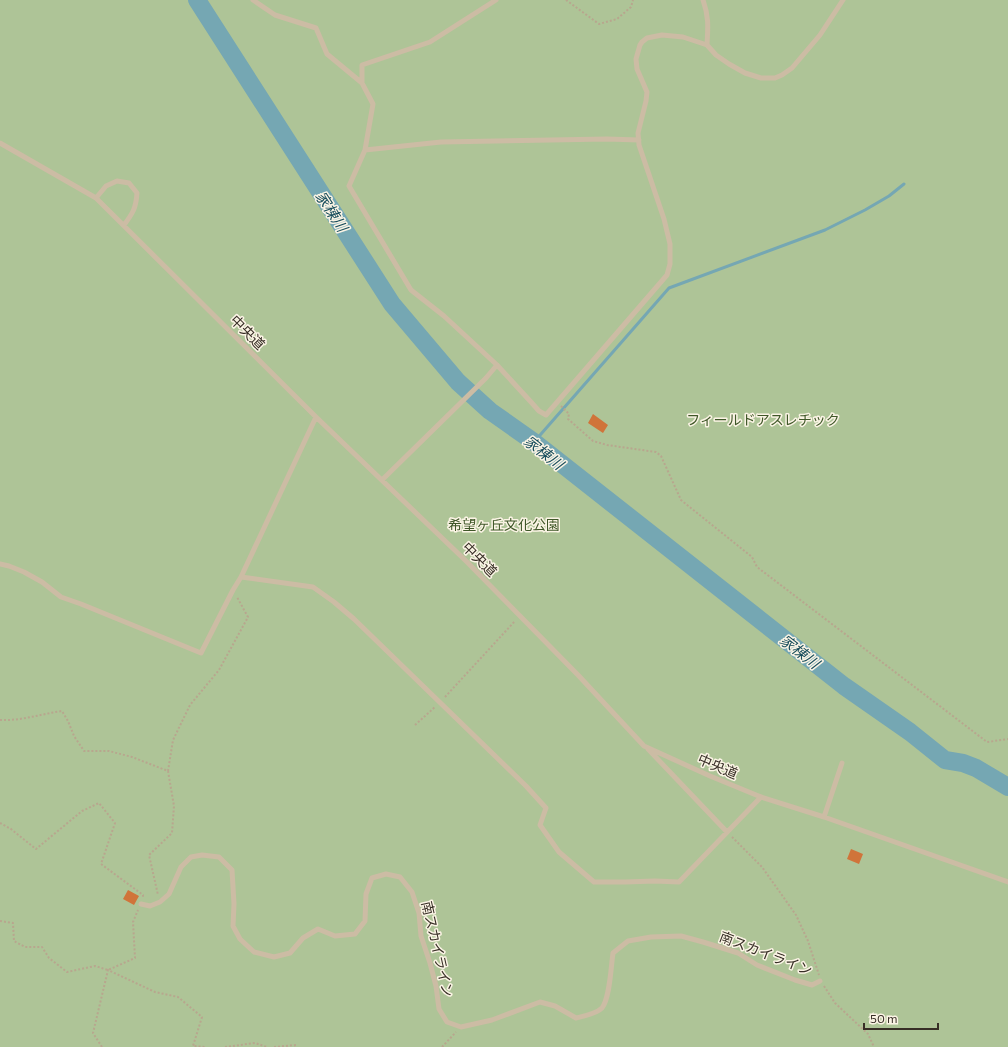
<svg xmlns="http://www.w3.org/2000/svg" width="1008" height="1047" font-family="Commissioner,'Noto Sans JP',sans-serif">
  <rect width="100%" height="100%" fill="#f3ebd9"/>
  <!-- green -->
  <path fill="#aec497" d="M0,0h1008v1047h-1008z"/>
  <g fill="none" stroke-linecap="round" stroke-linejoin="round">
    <!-- stream -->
    <path stroke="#75a7b3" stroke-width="3" d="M534,442l135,-154 156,-58 40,-20 24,-14 15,-12"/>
    <!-- river -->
    <path stroke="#75a7b3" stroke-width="18" d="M197,0l195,304 66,78 32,29 44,31 310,244 66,46 35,28 18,3 13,5 32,19"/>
  </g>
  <!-- building -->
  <path fill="#d0743a" d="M593,414l15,11 -5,8 -15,-10z
    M851,849l12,5 -4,10 -12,-5z
    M128,890l11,6 -5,9 -11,-6z"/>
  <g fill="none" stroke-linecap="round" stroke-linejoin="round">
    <!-- path -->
    <path stroke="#b8a68e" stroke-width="2" stroke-dasharray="2 2" stroke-linecap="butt" d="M566,0l33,24 18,-5 14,-12 2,-7
      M561,406l8,8 -1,5 25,22 14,4 49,7 5,4 20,44 71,57 5,10 230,175 21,-3
      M445,697l70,-76
      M0,720c21,1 41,-6 62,-9l6,10 6,15 10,15h25l23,6 36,14 6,35 -2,27 -23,22 9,40
      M415,725l20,-18
      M168,771l5,-31 17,-35 29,-35 29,-53 -11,-20
      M0,823l11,6 25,20 46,-38 17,-8 16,20 -14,41 42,31v2
      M732,837l30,30 34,48 12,26 11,34
      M0,921l13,2 1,18 11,6h17l7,11 18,14 28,-6 13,4 27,-12 -2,-36 5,-12
      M824,986l11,17 33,31 6,13
      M102,1047l-9,-14 15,-63 47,22 23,5 24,20 -9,29 13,1
      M225,1047l30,-4 12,4
      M274,1047l22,-2 -1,2
      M442,1047l14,-15"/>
    <!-- lane -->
    <path stroke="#ccbca4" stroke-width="5" d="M253,0l22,15 41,13 11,26 35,29 11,21 -8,46 -16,36 62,104 33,26 53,49
      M703,0c6,17 5,27 4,45
      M362,83v-18l68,-23 66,-42
      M0,143l96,55 220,219 150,144 112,114 66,71 66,30 51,21 63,20 184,65
      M365,150l76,-8 166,-3 32,1
      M96,198l10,-12 11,-5 12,2 8,10c-1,15 -4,20 -13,32
      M382,480l104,-102 11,-13 34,37 8,9 7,4 121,-140 3,-11v-20l-6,-25 -25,-74 -1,-12 8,-32 1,-9 -10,-23 -1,-10 4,-14 2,-3 5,-4 15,-3 21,2 24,8 9,10 13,9 16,9 16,5h14l7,-3 10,-7 28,-33 23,-35
      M0,564l9,2 15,6 18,10 19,15 20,7 120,49 32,-63 8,-13 72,10 21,15 20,17 172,167 20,22 -6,17 19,27 35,30h31l30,-1 24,1 82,-85
      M241,577l75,-160
      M648,749l79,83
      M824,817l18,-54
      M141,904l9,2 10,-4 9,-8 12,-27 10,-10 11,-2 17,2 13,13 2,34 -1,22 7,13 14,13 20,5 16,-4 13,-15 15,-9 17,7 20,-2 10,-13 1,-27 6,-16 14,-4 14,3 12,15 7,21 2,23 9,27 6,23 3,23 8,13 14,5 31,-7 48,-18 15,4 21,12c8,-2 20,-4 26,-10 8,-10 9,-42 11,-55l15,-12 23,-4 30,-1 22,6 35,11 19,12 38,15 17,5 8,-4"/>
  </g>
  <g text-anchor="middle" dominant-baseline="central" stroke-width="3" stroke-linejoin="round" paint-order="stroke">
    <!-- street labels -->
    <g font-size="14" fill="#372e26" stroke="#fbf4e5">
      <text transform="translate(248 332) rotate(45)">中央道</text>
      <text transform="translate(480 559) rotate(45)">中央道</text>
      <text transform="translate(718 766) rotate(23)">中央道</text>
      <text transform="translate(438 949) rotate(77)">南スカイライン</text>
      <text transform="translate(766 953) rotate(21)">南スカイライン</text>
    </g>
    <!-- park labels -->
    <g font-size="14" fill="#3f5728" stroke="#fbf4e5">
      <text x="763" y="419">フィールドアスレチック</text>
      <text x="504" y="524">希望ヶ丘文化公園</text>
    </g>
    <!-- water labels -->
    <g font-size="15" font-style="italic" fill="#184d5c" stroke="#fbf4e5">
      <text transform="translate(332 211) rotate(57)">家棟川</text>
      <text transform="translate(544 452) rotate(38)">家棟川</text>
      <text transform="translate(800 651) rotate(38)">家棟川</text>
    </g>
  </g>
  <!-- scale -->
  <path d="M864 1023v6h74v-6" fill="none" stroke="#372e26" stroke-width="2"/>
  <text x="870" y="1023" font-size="12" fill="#372e26" stroke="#fbf4e5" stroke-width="3" paint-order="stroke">50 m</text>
</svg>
